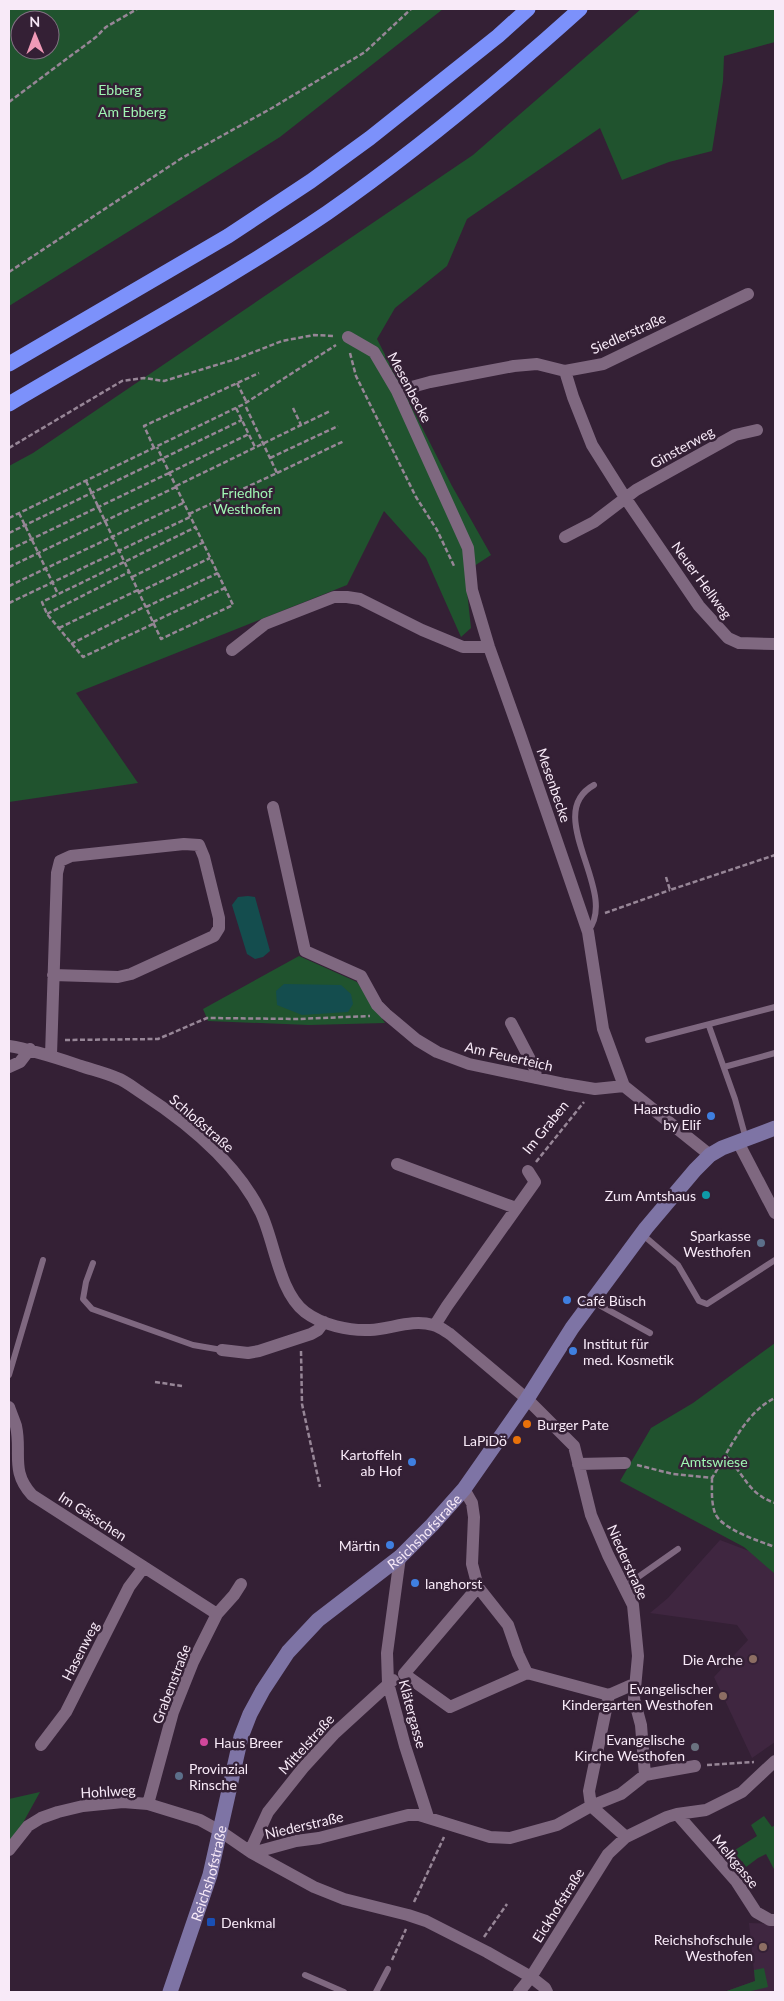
<svg xmlns="http://www.w3.org/2000/svg" width="784" height="2001" font-family="Lato,sans-serif">
  <rect width="100%" height="100%" fill="#342035"/>
  <!-- built -->
  <path fill="#3f2640" d="M720,1540l55,21v181l-23,16 -38,-81 34,-37 -11,-15 -87,-12 18,-15z
    M749,1923l26,1v68h-51l31,-11z"/>
  <!-- green -->
  <path fill="#20532e" fill-rule="evenodd" d="M9,9h434l-163,128 -271,169zM20,20h30v30h-30z
    M641,9h134v33l-51,14 -1,25 -11,70 -43,11 -47,18 -22,-52 -133,91 -20,47 -52,42 -18,31 75,147 39,69 -26,17 6,56 -10,9 -35,-79 -42,-47 -37,74 -271,108 62,90 -129,19v-336l24,-13 440,-298z
    M299,956l58,26 28,41 -76,2 -101,-4 -5,-12z
    M775,1343v231l-31,-27 -124,-66 31,-53 42,-25z
    M40,1792l-26,47 -5,6v-46z
    M764,1816l8,11 3,-2v46l-9,-17 -8,4 -12,9 -4,-6 -8,5 -7,-11 30,-19 -6,-11z
    M764,1968l4,19 -21,5h-23l31,-11 -1,-11z"/>
  <!-- water -->
  <path fill="#144d4e" d="M248,896l7,1 15,54 -7,6 -8,2 -8,-5 -15,-49 6,-8z
    M284,984l57,1 10,9 2,10 -5,8 -46,3 -25,-10 -1,-14z"/>
  <g fill="none" stroke-linecap="round" stroke-linejoin="round">
    <!-- path -->
    <path stroke="#978697" stroke-width="2.5" stroke-dasharray="5 2.5" stroke-linecap="butt" d="M9,102l87,-65 10,-10 31,-18
      M9,272l173,-114 90,-50 93,-56 46,-43
      M350,353l6,23 60,121 21,33 18,38
      M237,383l10,20
      M236,408l19,39
      M293,408l8,17
      M9,448l113,-67 22,-3 20,3 72,-22 46,-18 32,-6 20,1
      M154,448l-10,-22 115,-53
      M270,458l68,-32
      M169,473l80,-39
      M277,473l67,-32
      M86,481l75,158 72,-34 -76,-158
      M176,486l154,-75
      M19,513l39,81
      M189,514l88,-41 -32,-68
      M9,518l235,-114 92,-59
      M9,533l233,-113
      M9,550l160,-77
      M9,567l167,-80
      M132,577l70,-34
      M9,586l174,-83
      M139,592l71,-34
      M9,603l181,-86
      M146,607l72,-34
      M47,614l82,-42
      M153,622l72,-34
      M153,624l-70,33 -36,-43 -5,-12 154,-75
      M59,628l79,-38
      M71,644l75,-38
      M666,877l4,13 105,-35
      M605,913l65,-23
      M65,1040l93,-1 49,-21 91,1 72,-3
      M536,1162l48,-60
      M301,1351l1,53 18,83
      M155,1382l27,4
      M726,1456c19,19 22,38 49,47
      M637,1465l36,9 39,4c17,-27 33,-66 63,-80
      M712,1478c0,11 -1,24 3,35 6,16 44,28 60,34
      M707,1765l47,-3
      M414,1902l30,-65
      M484,1937l23,-33
      M392,1960l14,-31"/>
    <!-- lane -->
    <path stroke="#7f6880" stroke-width="6" d="M588,931c32,-39 -47,-117 6,-146
      M709,1026l26,73 11,40
      M648,1040l127,-33
      M724,1067l51,-14
      M643,1235l35,30 21,36 8,3 68,-44
      M93,1263l-7,19 -3,17 9,10 101,36 29,5
      M592,1301l58,32
      M9,1375l34,-115
      M624,1587l54,-38
      M305,1975l39,17
      M376,1992l12,-23"/>
    <!-- street -->
    <path stroke="#7f6880" stroke-width="12" d="M348,337l26,15 23,39 71,157 4,42 17,57 31,87 68,198 15,97 21,57 86,69
      M565,371l8,26 19,48 34,54 73,107 29,32 11,5 36,1
      M397,391l33,-9 84,-16 23,-2 28,7 38,-7 145,-70
      M565,537l29,-15 42,-32 99,-55 22,-5
      M232,650l33,-26 69,-27h13l13,2 62,31 41,17h26
      M273,807l32,144 56,25 16,29 9,9 31,26 20,12 32,12 96,20 30,5 29,-3
      M511,1023l24,46 1,9
      M9,1046c25,4 48,12 72,20 12,4 25,7 36,12 9,3 18,11 26,16 46,30 94,69 118,119 14,30 18,79 44,99 17,13 44,19 65,18 21,-1 42,-11 63,-5 6,1 12,6 17,9l77,65 47,47 17,69 17,40 25,50 5,51 -4,43 7,26 4,50
      M51,1055l6,-182 3,-12 11,-5 113,-12 15,1 5,12 15,61v10l-5,8 -83,38 -13,3 -65,-2
      M9,1067l11,-5 10,-13
      M738,1142l37,71
      M397,1164l119,44
      M435,1325l12,-19 88,-124 -7,-11
      M222,1350l26,3 11,-2 52,-17 7,-4 6,-8
      M9,1407c2,6 5,13 7,19 6,27 -6,45 16,69l185,119
      M578,1464l47,-1
      M464,1489l8,14 2,14 -2,47 6,23 30,38 10,29 9,19
      M400,1557l-13,96 1,30 17,63 23,71
      M478,1587l-74,87 46,33 77,-34 82,22
      M609,1695l-20,96 2,15 30,-12 24,-19 50,-9
      M609,1695l25,-11
      M41,1745l25,-33 63,-125 15,-20
      M148,1804l25,-92 20,-50 24,-48 17,-19 7,-11
      M677,1814l59,67 20,31 14,8h5
      M9,1850l19,-24 13,-8 17,-6 25,-6 40,-4 25,2 52,16 20,11 32,22 62,34 30,12 64,16 18,6 61,31 44,25 14,11 2,4
      M250,1851l18,-39 35,-44 32,-35 58,-53
      M252,1853l44,-12 23,-3 89,-23h11l71,22 20,1 47,-13 34,-19 35,31
      M519,1992l12,-15 77,-123 18,-17 41,-20 10,-3 29,-4 36,-18 33,-31"/>
    <!-- secondary -->
    <path stroke="#7e74a5" stroke-width="15" id="s1" d="M170,1992l40,-117 31,-138 9,-23 13,-24 25,-38 30,-32 82,-63 32,-32 32,-36 63,-90 45,-71 74,-100 49,-58 15,-15 12,-7 53,-20"/>
    <!-- highway -->
    <path stroke="#7c91fb" stroke-width="15" d="M9,364l219,-128 83,-55 59,-43 128,-102 30,-27
      M9,404c106,-63 215,-121 318,-191 89,-62 173,-132 253,-204"/>
  </g>
  <!-- markers -->
  <g fill="#3f7fe0" stroke="#342035" stroke-width="2">
    <circle cx="711" cy="1116" r="5"/>
    <circle cx="567" cy="1300" r="5"/>
    <circle cx="573" cy="1351" r="5"/>
    <circle cx="412" cy="1462" r="5"/>
    <circle cx="390" cy="1545" r="5"/>
    <circle cx="415" cy="1583" r="5"/>
  </g>
  <circle fill="#0f9aa8" stroke="#342035" stroke-width="2" cx="706" cy="1195" r="5"/>
  <g fill="#5c6f8a" stroke="#342035" stroke-width="2">
    <circle cx="761" cy="1243" r="5"/>
    <circle cx="179" cy="1776" r="5"/>
  </g>
  <g fill="#e8710a" stroke="#342035" stroke-width="2">
    <circle cx="527" cy="1424" r="5"/>
    <circle cx="517" cy="1440" r="5"/>
  </g>
  <g fill="#8d6e63" stroke="#342035" stroke-width="2">
    <circle cx="753" cy="1659" r="5"/>
    <circle cx="723" cy="1696" r="5"/>
    <circle cx="763" cy="1947" r="5"/>
  </g>
  <circle fill="#d1479c" stroke="#342035" stroke-width="2" cx="204" cy="1742" r="5"/>
  <circle fill="#6b7280" stroke="#342035" stroke-width="2" cx="695" cy="1747" r="5"/>
  <rect fill="#1a4fb4" stroke="#342035" stroke-width="2" x="206" y="1917" width="10" height="10" rx="2.5"/>
  <g text-anchor="middle" dominant-baseline="central" stroke-width="5" stroke-linejoin="round" paint-order="stroke">
    <!-- park labels -->
    <g font-size="14" fill="#9ff6b3" stroke="#342035">
      <text x="120" y="89">Ebberg</text>
      <text x="132" y="111">Am Ebberg</text>
      <text x="247" y="492">Friedhof<tspan x="247" dy="16">Westhofen</tspan></text>
      <text x="714" y="1461">Amtswiese</text>
    </g>
    <!-- street labels -->
    <g font-size="14" fill="#f8eaf8" stroke="#342035">
      <text transform="translate(628 333) rotate(-24)">Siedlerstraße</text>
      <text transform="translate(410 387) rotate(62)">Mesenbecke</text>
      <text transform="translate(682 447) rotate(-29)">Ginsterweg</text>
      <text transform="translate(702 580) rotate(54)">Neuer Hellweg</text>
      <text transform="translate(554 785) rotate(71)">Mesenbecke</text>
      <text transform="translate(509 1056) rotate(13)">Am Feuerteich</text>
      <text transform="translate(202 1123) rotate(41)">Schloßstraße</text>
      <text transform="translate(545 1127) rotate(-51)">Im Graben</text>
      <text transform="translate(93 1516) rotate(33)">Im Gässchen</text>
      <text stroke="none"><textPath href="#s1" startOffset="545">Reichshofstraße</textPath></text>
      <text transform="translate(628 1562) rotate(66)">Niederstraße</text>
      <text transform="translate(80 1651) rotate(-63)">Hasenweg</text>
      <text transform="translate(171 1684) rotate(-69)">Grabenstraße</text>
      <text transform="translate(413 1714) rotate(75)">Klätergasse</text>
      <text transform="translate(306 1744) rotate(-48)">Mittelstraße</text>
      <text transform="translate(108 1791) rotate(-3)">Hohlweg</text>
      <text transform="translate(304 1825) rotate(-13)">Niederstraße</text>
      <text transform="translate(736 1861) rotate(51)">Melkgasse</text>
      <text stroke="none"><textPath href="#s1" startOffset="125">Reichshofstraße</textPath></text>
      <text transform="translate(558 1905) rotate(-58)">Eickhofstraße</text>
    </g>
    <!-- poi labels -->
    <g font-size="14" fill="#f8eaf8" stroke="#342035" text-anchor="end">
      <text x="701" y="1108">Haarstudio<tspan x="701" dy="16">by Elif</tspan></text>
      <text x="696" y="1195">Zum Amtshaus</text>
      <text x="751" y="1235">Sparkasse<tspan x="751" dy="16">Westhofen</tspan></text>
      <text x="577" y="1300" text-anchor="start">Café Büsch</text>
      <text x="583" y="1343" text-anchor="start">Institut für<tspan x="583" dy="16">med. Kosmetik</tspan></text>
      <text x="537" y="1424" text-anchor="start">Burger Pate</text>
      <text x="507" y="1440">LaPiDö</text>
      <text x="402" y="1454">Kartoffeln<tspan x="402" dy="16">ab Hof</tspan></text>
      <text x="380" y="1545">Märtin</text>
      <text x="425" y="1583" text-anchor="start">langhorst</text>
      <text x="743" y="1659">Die Arche</text>
      <text x="713" y="1688">Evangelischer<tspan x="713" dy="16">Kindergarten Westhofen</tspan></text>
      <text x="685" y="1739">Evangelische<tspan x="685" dy="16">Kirche Westhofen</tspan></text>
      <text x="214" y="1742" text-anchor="start">Haus Breer</text>
      <text x="189" y="1768" text-anchor="start">Provinzial<tspan x="189" dy="16">Rinsche</tspan></text>
      <text x="221" y="1922" text-anchor="start">Denkmal</text>
      <text x="753" y="1939">Reichshofschule<tspan x="753" dy="16">Westhofen</tspan></text>
    </g>
  </g>
  <!-- border -->
  <rect width="784" height="2001" fill="none" stroke="#f8eaf8" stroke-width="20"/>
  <!-- north arrow -->
  <g transform="translate(35 35) rotate(359)"><circle r="24" fill="#342035" stroke="#827183"/>
  <path d="M0-4L9 19L0 12L-9 19Z" fill="#f09ab7"/>
  <text y="-8" font-size="14" font-weight="bold" text-anchor="middle" fill="#f8eaf8">N</text>
  </g>
</svg>
